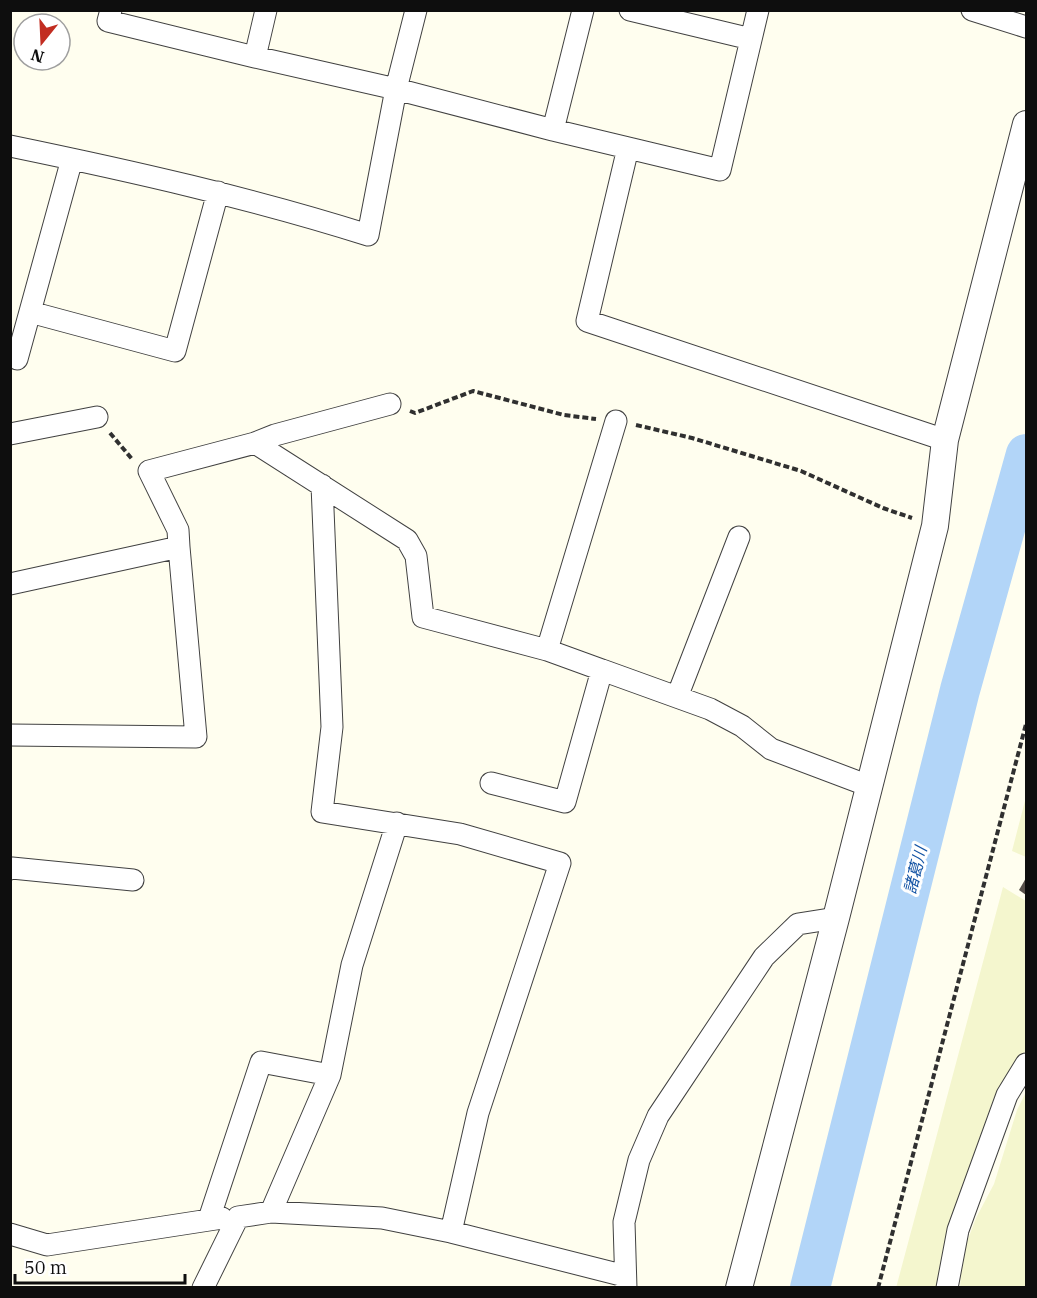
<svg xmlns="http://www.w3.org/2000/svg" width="1037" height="1298" font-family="'IBM Plex Serif','Noto Sans JP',serif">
  <rect width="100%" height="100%" fill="#fffeef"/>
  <!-- farmland -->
  <path fill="#f4f6ce" d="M1026,797v60l-14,-6z
    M1003,887l23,14v149l-32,47 -41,117 -17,73 -40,1z
    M1026,1092v195l-66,1 2,-33 14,-37 18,-34 23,-74z"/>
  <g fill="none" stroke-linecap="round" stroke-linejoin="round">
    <!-- river -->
    <path stroke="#b2d5f8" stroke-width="40" d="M810,1288l150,-598 66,-236"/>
  </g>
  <!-- building -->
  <path fill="#57504a" d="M1026,878v17l-7,-5z"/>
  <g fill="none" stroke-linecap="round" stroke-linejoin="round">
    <!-- minor casing -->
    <g stroke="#414141" stroke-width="23">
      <path id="minor" d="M111,10l-3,11 147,36 141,32 157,41 30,-120
        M630,10l121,29
        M972,10l54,17
        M255,57l11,-47
        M553,130l167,40 38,-160
        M10,146c121,25 241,52 358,89l28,-146 20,-79
        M628,148l-41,173 358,119
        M30,312l145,39 43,-159
        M17,359l55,-200
        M10,434l87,-17
        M255,443l152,97 9,16 7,61 124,33 55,20 -37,132 -74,-19
        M322,485l10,242 -10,85 138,22 100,29 -82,250 -27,119
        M10,584l169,-37 -1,-17 -29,-59 106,-28 20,-8 115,-31
        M547,650l69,-229
        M602,670l108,39 32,17 29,23 98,37
        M677,697l62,-160
        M10,735l186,2 -17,-190
        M10,869l2,-1 121,12
        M271,1212l59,-137 22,-110 45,-142
        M209,1219l52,-157 69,13
        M10,1234l37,11 175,-27
        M203,1288l35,-71 33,-5 111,6 69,14 174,44
        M626,1288l-2,-66 15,-62 19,-44 106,-159 34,-33 38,-6
        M947,1288l11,-58 49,-135 19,-31"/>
    </g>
    <!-- tertiary casing -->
    <g stroke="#414141" stroke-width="28">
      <path id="tertiary" d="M739,1288l97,-370 99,-392 10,-86 81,-316"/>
    </g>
    <!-- path -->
    <path stroke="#303030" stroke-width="4" stroke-dasharray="6 3" stroke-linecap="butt" d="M410,411l5,2 58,-22 91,24 32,4
      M636,425l56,13 109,33 82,37 29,10
      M110,433l22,26
      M878,1288l148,-564"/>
    <!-- minor -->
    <use href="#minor" stroke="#fff" stroke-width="21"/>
    <!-- tertiary -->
    <use href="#tertiary" stroke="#fff" stroke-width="26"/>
  </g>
  <g text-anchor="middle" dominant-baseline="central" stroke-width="6" stroke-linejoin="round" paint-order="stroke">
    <!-- water labels -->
    <g font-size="16" font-style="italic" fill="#1353a4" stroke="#fff">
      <text transform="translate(915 870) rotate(-76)">諸葛川</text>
    </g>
  </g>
  <!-- border -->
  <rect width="1037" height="1298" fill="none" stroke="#0e0e0e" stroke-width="24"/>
  <!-- north arrow -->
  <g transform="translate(42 42) rotate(198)"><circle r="28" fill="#ffffff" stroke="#9f9f9f" stroke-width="1.5"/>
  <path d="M0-4.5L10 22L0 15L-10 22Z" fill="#c22d21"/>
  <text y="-9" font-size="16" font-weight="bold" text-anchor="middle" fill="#0e0e0e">N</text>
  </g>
  <!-- scale -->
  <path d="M15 1274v9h170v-9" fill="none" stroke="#0e0e0e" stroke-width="3"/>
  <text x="24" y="1274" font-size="18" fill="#0e0e0e" stroke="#ffffff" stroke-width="4.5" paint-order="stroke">50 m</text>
</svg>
